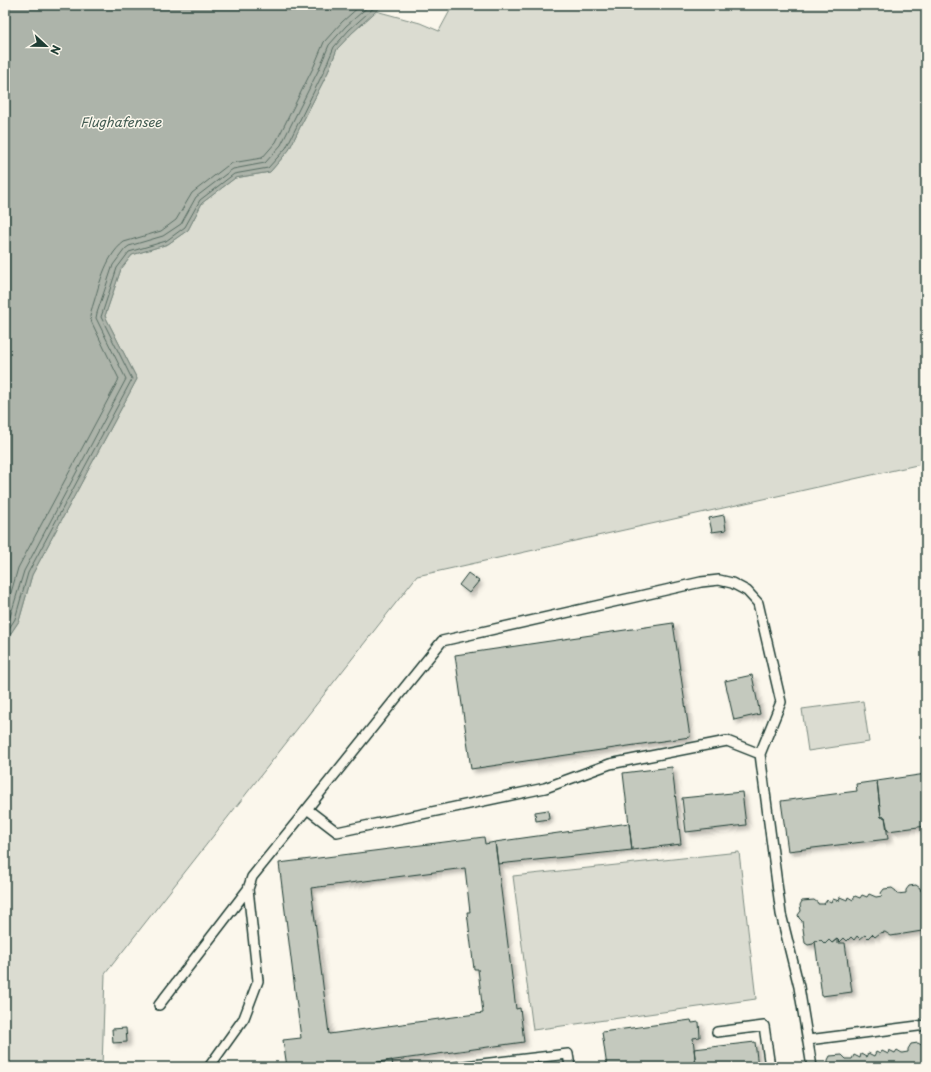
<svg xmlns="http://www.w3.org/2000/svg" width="931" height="1072" font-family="'Playpen Sans',sans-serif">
  <defs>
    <filter id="shadow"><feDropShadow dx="3.5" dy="3.5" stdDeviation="2" flood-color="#0004"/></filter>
  </defs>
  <rect width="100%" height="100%" fill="#fbf7ec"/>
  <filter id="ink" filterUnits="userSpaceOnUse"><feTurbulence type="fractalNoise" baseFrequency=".025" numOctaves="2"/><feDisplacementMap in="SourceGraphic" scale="8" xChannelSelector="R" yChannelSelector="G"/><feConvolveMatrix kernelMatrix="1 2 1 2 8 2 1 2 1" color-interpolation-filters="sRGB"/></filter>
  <g filter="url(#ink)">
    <!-- green -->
    <path fill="#dbdcd1" stroke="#7d8c82" d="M453,5h473v458l-509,113 -312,398 -3,93h-97v-425l14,-21 13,-46 105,-196 -32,-63 16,-47 11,-14 36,-11 20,-14 14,-27 33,-25 35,-6 19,-22 11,-23 28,-55 9,-23 15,-16 24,-22 44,12 19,8z
      M863,701l6,41 -61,9 -6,-42z
      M739,852l17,147 -223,31 -20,-154z"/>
    <!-- water -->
    <path fill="#adb4aa" stroke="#74847b" d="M5,5h378l-31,28 -15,16 -9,23 -28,55 -11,23 -19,22 -35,6 -33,25 -14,27 -20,14 -36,11 -11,14 -16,47 32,63 -105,196 -13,46 -14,21z"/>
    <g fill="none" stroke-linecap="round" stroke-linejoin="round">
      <!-- shore -->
      <path stroke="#586d63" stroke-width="1" d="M5,614l13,-46 101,-189 -27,-56 -2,-6 1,-6c8,-23 13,-54 33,-69l37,-11 15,-11 16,-27 35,-27 5,-3 30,-5 14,-16 38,-76 10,-24 18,-20 19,-17
        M5,626l5,-9 14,-46 102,-192 -30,-61 1,-5 16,-48 12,-16 4,-3 34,-10 18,-12 15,-27 34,-26 3,-2 32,-6 16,-18 38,-76 10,-24 17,-19 24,-21
        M5,635l10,-16 13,-46 104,-194 -31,-62 16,-49 12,-16 37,-11 19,-14 15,-27 34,-26 34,-6 18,-20 38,-77 10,-24 15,-17 28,-25"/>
    </g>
    <!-- building -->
    <path fill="#c4c9be" stroke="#1f3d34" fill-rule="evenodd" filter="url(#shadow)" d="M724,515l2,15 -14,2 -3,-14z
      M468,573l11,8 -10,12 -10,-8z
      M673,623l17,114 -219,32 -16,-114z
      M752,675l8,39 -26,6 -9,-39z
      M672,767l9,77 -49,6 -9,-77z
      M926,774v52l-38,5 -3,-14h-4l-4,-36z
      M877,781l4,36h4l3,22 -100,12 -7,-50 76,-10 -1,-7z
      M742,792l4,33 -60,7 -4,-34z
      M548,810l1,9 -13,2 -1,-9z
      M629,823l3,27 -134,14 -3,-22z
      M484,837l1,7 10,-2 21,167 4,-1 4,34 -179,25h-58l-4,-27 18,-2 -22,-175zM465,868l5,44h-3l7,57h4l5,44 -154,21 -18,-146z
      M916,885l4,3 1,3 5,-1v37l-4,4 -31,5 -6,-4 -5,1 -5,4 -3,-3 -4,4 -3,-3 -5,4 -3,-3 -3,4 -3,-3 -4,4 -3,-3 -4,4 -3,-3 -5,4 -3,-3 -4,4 -4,-4 -6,1 -2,3 -5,1 -3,-2 -3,-22 -3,-3 -1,-3 3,-4 -1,-6 2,-4 12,-1 4,3v1h6l3,-4 4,2 2,-3 6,2 1,-4 7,3 1,-3 5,3 2,-4 5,2 2,-3 5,2 2,-3 7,3 6,-1 -1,-3 3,-4 8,-1 4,3 1,3 9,-1v-3l3,-4z
      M837,939v4h8l7,49 -30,4 -7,-55 6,-1 4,4 4,-4 3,3z
      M691,1020l1,3 7,-1 1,15 -7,1 3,29h-89l-5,-35z
      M126,1028l1,14 -14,1 -1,-14z
      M755,1042l3,25h-62l-2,-18z
      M918,1043l5,3v4h3v17h-98v-7l2,-4 12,-1 4,4h6l2,-4 6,3 1,-4 5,3 2,-4 6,3 2,-4 4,2 2,-3 6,3 1,-4 6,3 2,-3 5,3 6,-1v-3l3,-5z
      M392,1060l1,7h-48z"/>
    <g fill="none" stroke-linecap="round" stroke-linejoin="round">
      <!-- service casing -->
      <g stroke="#1f3d34" stroke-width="12">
        <path id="service" d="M307,809l135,-168 259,-59 18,-2 13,3 15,8 11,12 23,99 -21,52 21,160 18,73 13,80
          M159,1005l89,-116 4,-12 55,-68 30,23 208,-44 65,-24 117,-23 33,13
          M717,1032l47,-6 6,41
          M808,1040l118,-15
          M209,1067l35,-49 14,-37 -10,-92
          M456,1067l112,-13 2,13"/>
      </g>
      <!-- service -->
      <use href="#service" stroke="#fbf7ec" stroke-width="9"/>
    </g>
  </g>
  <g text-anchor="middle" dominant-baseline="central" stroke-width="3" stroke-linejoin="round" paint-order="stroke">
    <!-- water labels -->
    <g font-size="13" font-style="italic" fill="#425b52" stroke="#fbf7ec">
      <text x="121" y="121">Flughafensee</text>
    </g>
  </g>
  <!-- margin -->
  <rect width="931" height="1072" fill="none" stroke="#fbf7ec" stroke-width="20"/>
  <rect x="10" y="10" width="911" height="1052" fill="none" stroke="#1f3d34" stroke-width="1.5" filter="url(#ink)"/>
  <!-- north arrow -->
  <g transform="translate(46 46) rotate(112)" stroke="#fbf7ec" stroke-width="3" paint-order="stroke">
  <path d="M0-3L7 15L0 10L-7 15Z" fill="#1f3d34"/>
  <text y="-6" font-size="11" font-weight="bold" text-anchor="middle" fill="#1f3d34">N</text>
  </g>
</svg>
